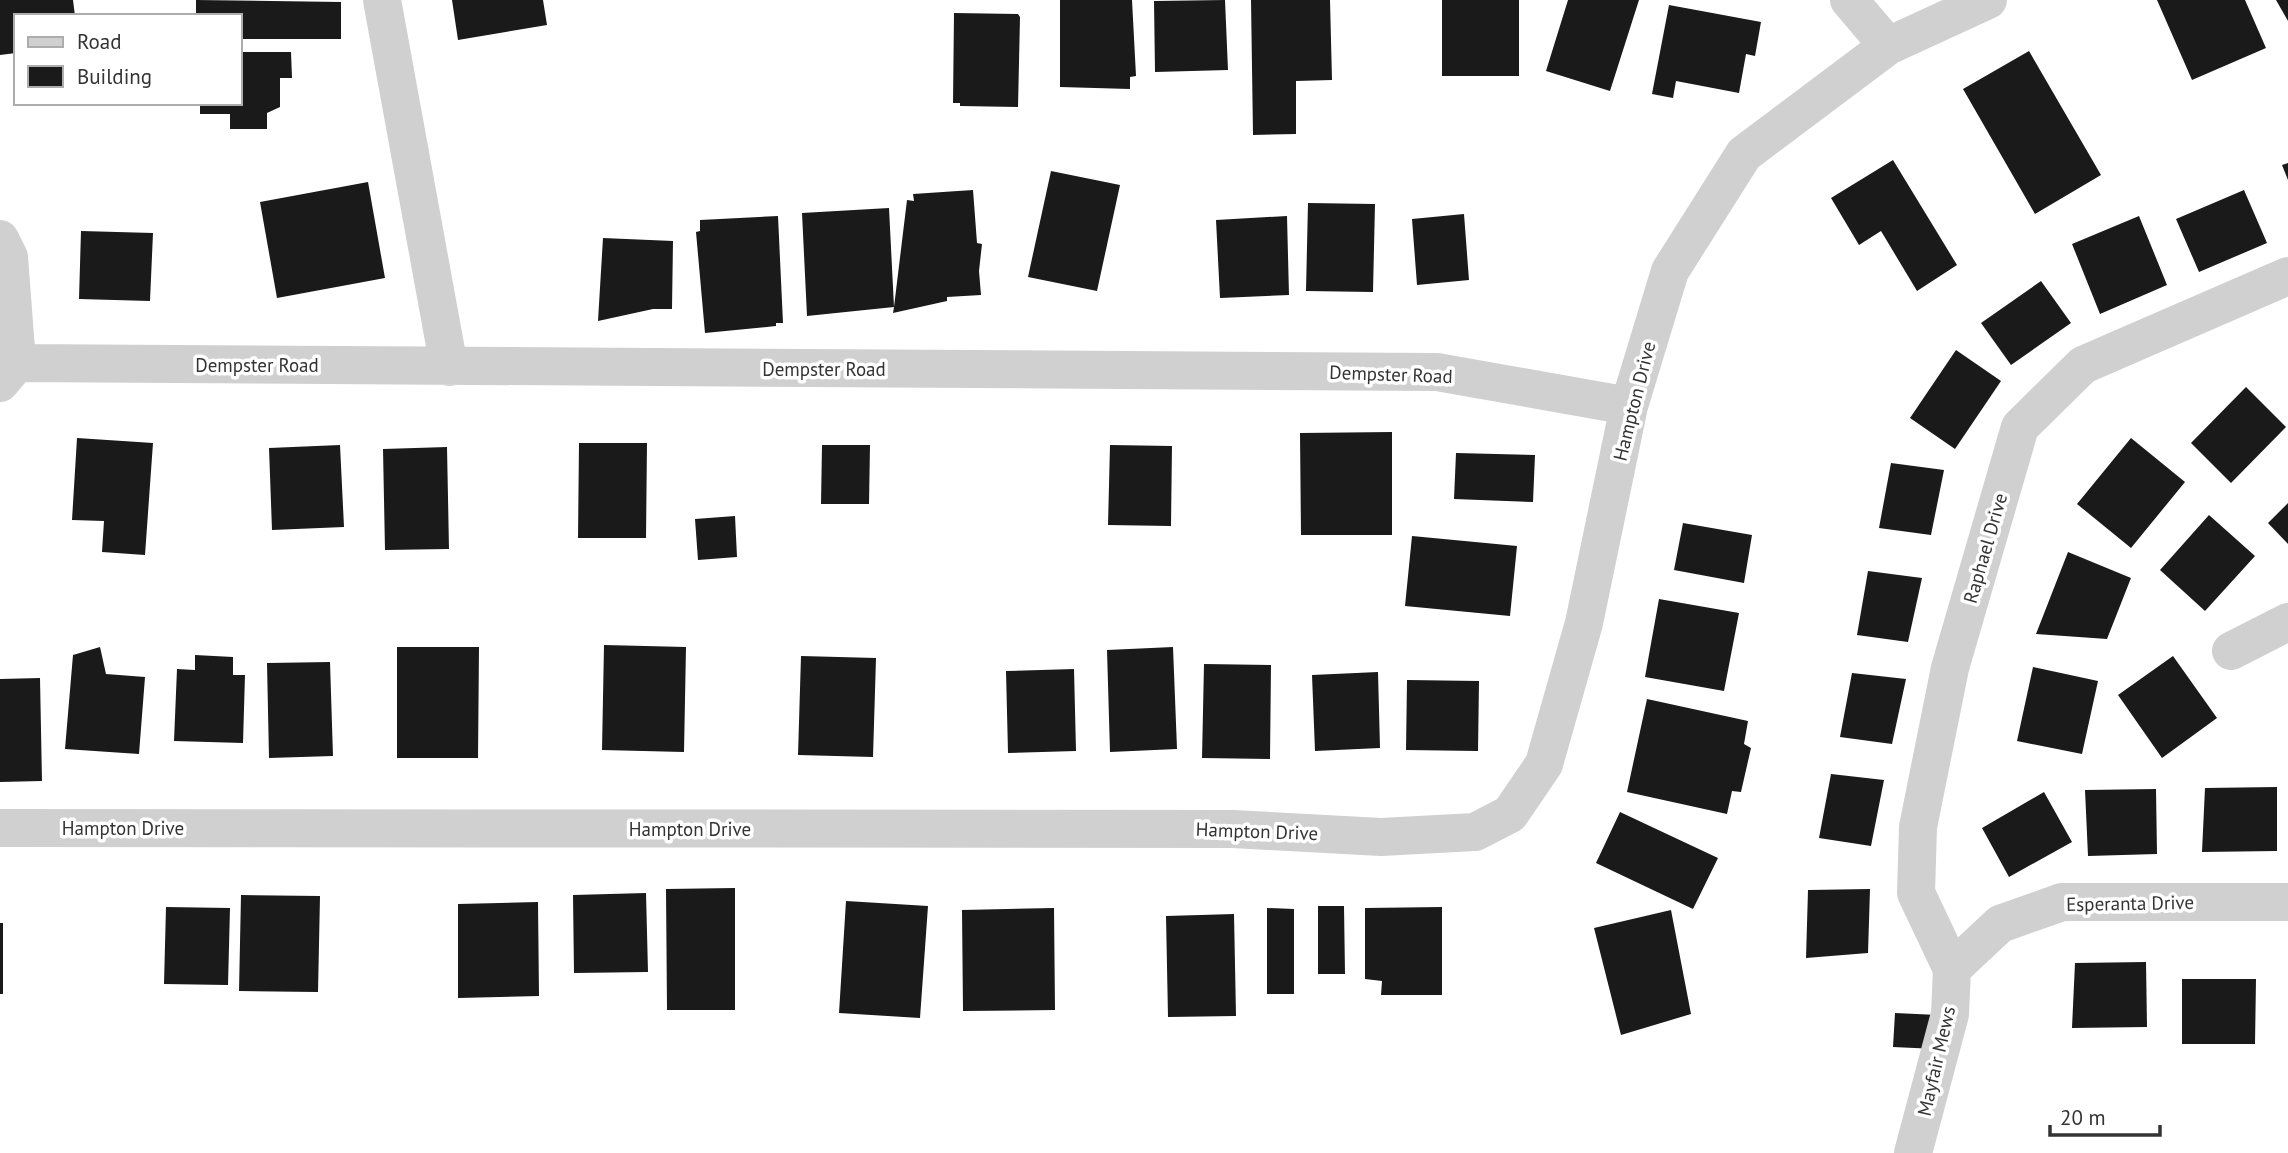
<svg xmlns="http://www.w3.org/2000/svg" width="2288" height="1153" font-family="'PT Sans',sans-serif">
  <rect width="100%" height="100%" fill="#fff"/>
  <!-- building -->
  <path fill="#1a1a1a" d="M0,0h73l2,16h-59v37l-16,2z
    M196,0l145,2v37h-101v-23h-44z
    M452,0h91l4,25 -89,15z
    M1060,0h72l4,76 -6,1v12l-70,-2z
    M1225,0l3,70 -73,2 -1,-71z
    M1251,0h79l2,80 -36,1v53l-43,1z
    M1442,0h77v76h-77z
    M1568,0h71l-29,91 -64,-20z
    M2157,0h88l21,48 -74,32z
    M2276,0h12v21z
    M1669,5l92,17 -6,34 -9,-2 -7,39 -63,-12 -3,17 -21,-4z
    M954,13l64,1 2,3 -2,90 -58,-1v-3h-7z
    M2029,51l72,124 -66,39 -72,-125z
    M240,52h51l1,26h-12v29l-13,6v16h-37v-15h-30v-11h40z
    M1893,160l64,105 -40,26 -36,-60 -22,14 -28,-47z
    M2288,163v17l-6,-15z
    M1051,171l69,14 -23,106 -69,-14z
    M368,182l17,96 -108,20 -17,-96z
    M973,190l4,53 5,1 -3,27 2,24 -34,2v4l-54,12 1,-6 -87,9 -5,-103 87,-5 5,99 13,-107 7,1 -1,-7z
    M2244,190l23,53 -68,29 -23,-53z
    M1308,203l67,1 -2,88 -67,-1z
    M1464,214l5,66 -52,5 -5,-66z
    M778,216l5,107h-7v3l-71,7 -9,-101 4,-1v-11z
    M1287,216l2,79 -69,3 -4,-78z
    M2139,216l28,69 -67,29 -28,-70z
    M81,231l72,2 -3,68 -71,-2z
    M603,238l70,3 -1,68h-19l-55,12z
    M2041,281l30,42 -60,42 -30,-42z
    M1956,350l45,31 -46,68 -45,-31z
    M2246,387l40,40 -55,56 -40,-40z
    M1392,432v103h-91l-1,-102z
    M77,438l76,5 -8,112 -43,-3 2,-31 -32,-1z
    M2131,438l54,44 -54,66 -54,-44z
    M579,443h68l-1,95h-68z
    M340,445l4,82 -72,3 -3,-82z
    M822,445h48l-1,59h-48z
    M1110,445l62,1 -1,80 -63,-1z
    M447,447l2,102 -64,1 -2,-101z
    M1456,453l79,2 -2,47 -79,-3z
    M1891,463l53,7 -13,65 -52,-7z
    M2288,503v41l-20,-21z
    M2209,515l46,41 -50,55 -45,-41z
    M735,516l2,41 -39,3 -3,-41z
    M1683,523l69,12 -8,48 -70,-13z
    M1412,536l105,10 -7,70 -105,-10z
    M2068,552l63,26 -24,61 -71,-5z
    M1868,571l54,7 -14,64 -51,-7z
    M1659,599l80,14 -15,78 -79,-14z
    M604,645l82,2 -2,105 -82,-2z
    M100,647l6,27 39,3 -6,77 -74,-5 8,-94z
    M397,647h82l-1,111h-81z
    M1173,647l4,102 -67,3 -3,-102z
    M195,655l38,2v18h12l-2,68 -69,-2 3,-72 18,1z
    M801,656l75,2 -3,99 -75,-2z
    M2173,656l44,62 -55,40 -44,-63z
    M330,662l3,94 -64,2 -2,-95z
    M1204,664l67,1 -1,94 -68,-1z
    M2033,667l65,14 -16,73 -65,-13z
    M1074,669l2,82 -68,2 -2,-82z
    M1378,672l2,76 -65,3 -3,-76z
    M1852,673l54,6 -14,65 -52,-7z
    M40,678l2,103 -42,1v-103z
    M1407,680l72,1 -1,70 -72,-1z
    M1647,699l101,22 -4,23 7,4 -10,44 -9,-1 -5,23 -100,-22z
    M1831,774l53,6 -13,66 -52,-8z
    M2277,787v64l-75,1 3,-64z
    M2156,789l1,65 -69,2 -3,-66z
    M2044,792l28,50 -63,35 -27,-49z
    M1620,812l98,46 -25,51 -97,-46z
    M735,888v122h-68l-1,-121z
    M1870,889l-2,64 -62,5 2,-68z
    M646,893l2,79 -74,1 -1,-78z
    M241,895l79,1 -2,96 -79,-1z
    M846,901l82,5 -8,112 -81,-5z
    M538,902l1,94 -81,2v-94z
    M1318,906h26l1,68h-27z
    M166,907l64,1 -2,77 -64,-1z
    M1442,907v88h-61l1,-14 -17,-2v-71z
    M1054,908l1,102 -92,1 -1,-101z
    M1267,908l27,1v85h-27z
    M1671,910l20,104 -70,21 -27,-107z
    M1234,914l2,102 -68,1 -2,-101z
    M0,923h3v71h-3z
    M2146,962l1,65 -75,1 3,-65z
    M2182,979h74l-1,65h-73z
    M1895,1013l43,2 -2,34 -43,-2z"/>
  <g fill="none" stroke-linecap="round" stroke-linejoin="round">
    <!-- minor -->
    <path stroke="#d0d0d0" stroke-width="38" d="M382,0l67,367
      M1849,0l39,46
      M0,239l9,18 8,106 -17,20
      M17,363l1420,9 192,34
      M2231,651l57,-29
      M0,828l1233,1 148,8 94,-5 35,-18 34,-50 40,-141 45,-217 41,-135 74,-117 144,-108 100,-46
      M1952,969l48,-45 62,-22h226
      M1913,1153l37,-139 2,-45 -36,-76 2,-66 32,-159 70,-241 63,-62 205,-89"/>
  </g>
  <g text-anchor="middle" dominant-baseline="central" stroke-width="7" stroke-linejoin="round" paint-order="stroke">
    <!-- street labels -->
    <g font-size="19" fill="#333" stroke="#fff">
      <text x="257" y="365">Dempster Road</text>
      <text x="824" y="369">Dempster Road</text>
      <text transform="translate(1391 374) rotate(2)">Dempster Road</text>
      <text transform="translate(1634 401) rotate(-76)">Hampton Drive</text>
      <text transform="translate(1985 548) rotate(-74)">Raphael Drive</text>
      <text x="123" y="828">Hampton Drive</text>
      <text x="690" y="829">Hampton Drive</text>
      <text transform="translate(1257 831) rotate(2)">Hampton Drive</text>
      <text transform="translate(2130 903) rotate(-1)">Esperanta Drive</text>
      <text transform="translate(1936 1061) rotate(-77)">Mayfair Mews</text>
    </g>
  </g>
  <!-- legend -->
  <rect x="14" y="14" width="228" height="91" fill="#ffffff" stroke="#adadad" stroke-width="2"/>
  <rect x="28" y="37" width="35" height="10" fill="#d0d0d0" stroke="#adadad" stroke-width="2"/>
  <text x="77" y="49" font-size="21" fill="#333333">Road</text>
  <rect x="28" y="66" width="35" height="21" fill="#1a1a1a" stroke="#adadad" stroke-width="2"/>
  <text x="77" y="84" font-size="21" fill="#333333">Building</text>
  <!-- scale -->
  <path d="M2050 1125v10h110v-10" fill="none" stroke="#333333" stroke-width="3.5"/>
  <text x="2060" y="1125" font-size="21" fill="#333333" stroke="#ffffff" stroke-width="5" paint-order="stroke">20 m</text>
</svg>
